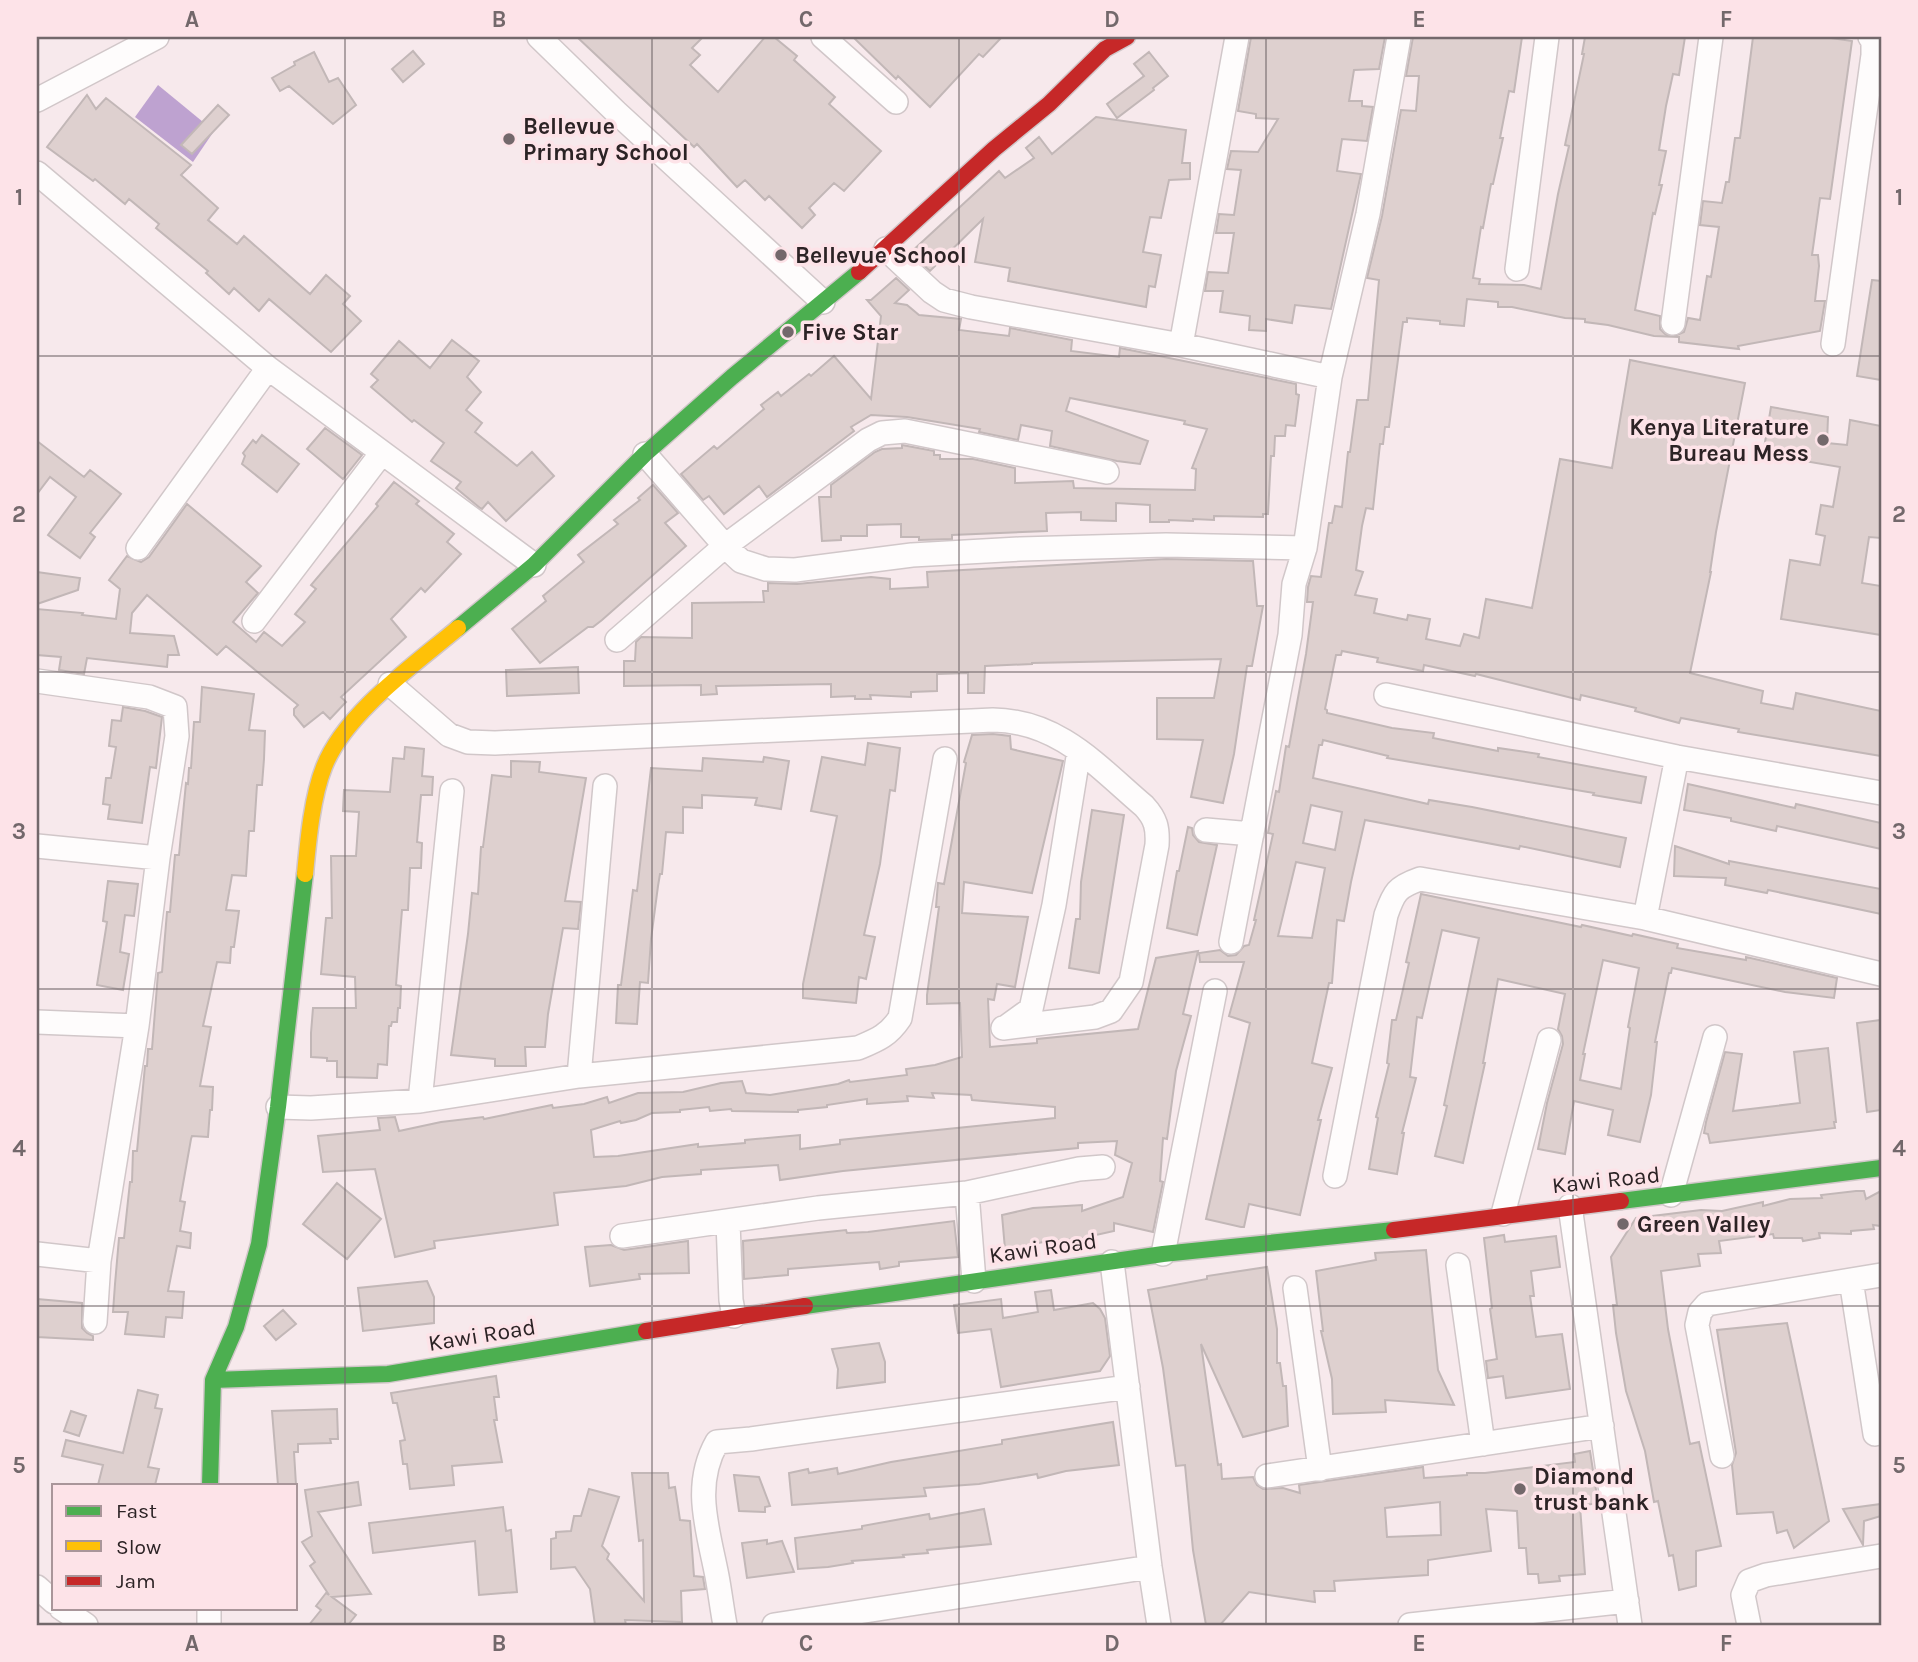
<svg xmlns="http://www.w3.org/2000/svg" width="1918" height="1662" font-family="Karla,sans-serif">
  <rect width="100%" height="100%" fill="#f7e9ec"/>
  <!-- water -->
  <path fill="#bea2d0" d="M158,85l56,46 -21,31 -58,-45z"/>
  <!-- building -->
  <path fill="#ded0cf" stroke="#c2b7b7" stroke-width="2" fill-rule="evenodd" d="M577,37h126l-11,11 8,7 -10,10 28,27 47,-55h9l23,19 -3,4 41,37 -6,7 52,47 -37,40 -10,-8 -25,25 6,7 -13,13 -33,-32 -4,4 -20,-20 -8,7 -40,-43 -3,3z
    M853,37h149l-19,20 -4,-3 -49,53 -32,-31 -2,3z
    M1251,37h134l-6,32 -25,1 -5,31h13v5l11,1 -6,34 -25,-2 -5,32 24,3 -30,135 -36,-4 -3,18 -26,-4v12l-17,-1 1,-14 -30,-4 3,-21h-18l3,-19 20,1 6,-40h-18l3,-19 15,1 7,-45 -14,-1 4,-18 27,1 20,-33 -22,-1v-4l-18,-3z
    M1413,37h109l-8,55 -5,-1 -9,47h3l-10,46h-2l-8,44 -2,-1 -8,51 7,1 -1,5 45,1 17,4 17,-95 11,-48 -4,-1 19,-91h-2l3,-17h100l-6,38 -6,-1 -7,32 -7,44 7,1 -7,34h3l-7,29 -2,-1 -18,97 25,6v13l5,5 7,3 12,-5 4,-14 12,2 7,-44 4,1 8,-50 -19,-2 3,-24 19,2 4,-21h3l6,-44h5l13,-101h71l28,4 -22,158 -10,-1 -8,57h6l1,11 -4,35h10l-5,30 -82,15 1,3 -60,-7v-5l-25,-1 -46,-11 -23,-3v-3l-20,-1 -53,-11h-14v-5l-31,-3 -3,27 -24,-2v-3l-33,-3v4h-4l-14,105h-4l-2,17h-3l-7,65 -7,-1 -4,18 -6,44 7,2 -8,23 22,4 -3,14 33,7 1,-5 22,4 -4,20 34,7 4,-12 15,4 7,-39 46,9 28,-149 52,9 18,-108 115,23 -29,149 -6,40h1l-21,101 73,18 -2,12 32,6 3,-16 85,18v45l-143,-24 1,-3 -58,-11 -2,5 -44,-12 1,-3 -55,-13 -1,5 -104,-26 -1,2 -51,-11 -1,6 -46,-9 1,-4 -36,-7 -1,4h-5l-11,54 2,1v3l65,15 42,5 -1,5 65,13v-3l41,6 -1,3 108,20 -5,26 -48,-8 1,-2 -207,-35 1,-2 -65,-16 -1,5h-3l-6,33 115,26 1,-4 43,7 154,31 -6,29 -100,-21 -1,3 -154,-29 -14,62 -7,39 -7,-1 -5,63h-3l-17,80 20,5 -14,52h3l-21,95 -51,-11 -5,23h-3l-35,-8 44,-196 -21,-7 15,-54h-44l-1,-9 21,-3 8,6 8,-1 8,-9 5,-1 7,-25h-2l19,-86 -5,-1 8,-42 3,1 7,-46 3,1 17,-93 7,-52h-6l1,-15 3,-11 10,1 8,-54h3l3,-17 7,1 6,-55h2l7,-52h11l11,-120 -12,-2 15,-62 19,-106 15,1 3,-35h-13zM1311,805l31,7 -7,38 -32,-7zM1296,862l29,6 -13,70 -34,-2z
    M413,51l11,13 -21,18 -11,-13z
    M314,52l15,30 9,-4 18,27 -23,19 -44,-38 -9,5 -8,-13 23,-13 -1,-3z
    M1149,52l19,24 -15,12 1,2 -37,28 -10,-14 37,-28 -10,-12z
    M87,95l9,14 10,-11 85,67 -10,10 37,33 -10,12 29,24 7,-8 66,58 16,-19 24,21 -7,8 18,17 -30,31 -62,-53 -10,12 -25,-23 -5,6 -23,-21 2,-2 -52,-43 3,-4 -30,-25 -4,5 -30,-25 -2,2 -46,-34z
    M218,105l11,10 -37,39 -11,-9z
    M1096,117l90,13 -4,33h8v16l-21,1 -8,38 -11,-1 -7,35 18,3 -6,32 -6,-1 -3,21 -138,-26 2,-13 -35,-6 8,-43 -53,52 -20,-18 89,-82 6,7 29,-20 -8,-10 13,-11 13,17z
    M896,278l13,12 -14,13 12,2 12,10 42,4 -2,11 50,6 1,-8 62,12 -1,11 48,6 1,-9 176,36v10l3,1 -4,31 -9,-1 -1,11h-10l-1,20h-3l-3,58h-5v3l-49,-1v4l-21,-1v2l-24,-1v2h-19v-17l-34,-2v18l-35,-1v-8l-35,1 1,18 -95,4v4l-33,1v-3h-18v-13l-34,1v11h-26v4l-19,1 -3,-44h12v-12l44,-33 7,-3 20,-1v-3l32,6v4h6v4h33l42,9v15l58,-2 1,7 121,2 1,-21 -4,-1 15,-39 -23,-5 1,-3 -115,-23 -4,13 82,30 -8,23 -23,-3 -67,-15 2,-15 -31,-6 -3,15 -39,-8 1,-3 -73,-12 -36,-2 -20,12 3,4 -87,66 -8,-11 -35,28 -15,-18 -6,4 -22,-26 33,-28 3,3 47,-40 -3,-4 17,-13 3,4 28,-22 2,2 23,-20 37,43 10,-83 -14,-16h4z
    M1872,280l9,1v99l-24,-4z
    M452,340l27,21 -12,16 14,15 -15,18 16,13 -7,9 42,34 15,-14 22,24 -48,45 -18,-19 -6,7 -2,-1 -24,-20 5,-6 -30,-21 13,-18 -30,-23 -2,2 -41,-35 7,-7 -7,-6 28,-33 31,27z
    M1771,407l57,10 -1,26 20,2 3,-25 31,6v112l-12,-1 -7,46 19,3v49l-100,-16 9,-59 30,5 5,-29 -9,-2 5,-29 12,2 7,-40 -77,-13z
    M325,428l37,27 -19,24 -36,-30z
    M262,435l37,29 -22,28 -35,-28 3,-8 -2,-3 10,-13 3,3z
    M37,441l47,36 6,-7 31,24 -31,39 5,4 -15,21 -32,-23 28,-38 -26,-20 -13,17z
    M394,482l25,19 -3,3 38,30 -7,8 14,12 -36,38 -4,-4 -30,31 15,18 -65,60 5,5 -16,17 -7,-7 -19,15 -10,-12v-6l4,-4 -72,-59 -9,9 -70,-60 -15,18 -2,20 44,3 5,19h-11l-1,12 -80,-9 -3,16 -25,-4 2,-13 -24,-2v-46l46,4 -1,2 34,4 4,-30 -11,-9 18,-24 14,6 8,-5 38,-53 74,62 -15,16 12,11 -25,29 23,20 8,-10 18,14 23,-24 -10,-8 21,-25 -5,-4 67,-79 -2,-2z
    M653,485l25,28 -13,10 21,23 -84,74 -9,7h-5l-48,36 -28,-34 34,-28 -3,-5 41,-34 -6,-7 40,-31 -4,-4 26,-20 -2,-2z
    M1166,559l87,2 4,45h6l-11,60h-5l-13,88 -11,49 -32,-6 12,-57 -46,-1v-41h57l7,-39 -189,4v1l-47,2 -1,27h-16v-20l-31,1v17l-26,1v5l-41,-2 1,4h-16v-3l-24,1v-13l-115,2 1,8 -16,1v-10l-77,1v-25h11l1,-19 5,-5 51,1v-35l72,-1 -1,-11h5v-8l29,1 74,-7 19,2v10l38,-2 -1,-15z
    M37,572l43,6 -2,12 -41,14z
    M578,667l1,26 -72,3 -1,-26z
    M202,687l52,7 -5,36 16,1 -1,28 -2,26h-5l-3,46h-5l-3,45 -14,-1 -6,35 13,1 -5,36h-3l-1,16 -13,-1 -14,64 8,1 -11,59 13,1 -1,23h-2l-2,27 -16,-1 -1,3 -11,62 5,1 -5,29 11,2 -1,15 -13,-2 -9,45 16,1 -2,26 -16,-1 -2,20 -39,-3 3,-22h-15l2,-28 4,-46h5l6,-56h2l1,-31h4l8,-85h2l1,-17h4l6,-76 4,-1 5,-60h3l5,-57h4l7,-72 2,1 1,-16h2l3,-46h6z
    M123,707l22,4 17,6 -6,51 -6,-1 -8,56 -34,-4 2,-14 -7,-1 3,-26h5l5,-31 -7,-1 3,-26 9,1z
    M993,734l17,2 1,13 52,12 -31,132 -68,-11 -2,31 66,4 -13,70 -18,-3 -3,16 -6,-1 2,48 47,-4v-4l101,-10 18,-71 42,-7 -15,63 8,2 -15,55 -9,68 -4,-1 -3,43 3,1 -10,50 -39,-9v8l-36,8 -29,2 -44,8 -3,-34 31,-7 49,-3v6l41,-14 9,-34 -17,-8 2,-14 -39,2v5l-235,23 -63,9 -2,-15 -77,5v4l-39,3 -36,9 -72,7 4,32 -124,16 1,7 -40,9 -20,-88 -52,3 -5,-36 62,-6 -2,-12 17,-1 4,14 42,-9 42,-5 1,2 68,-14 1,3 31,-4 23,-7 2,6 29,-10 45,-1 38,-9 21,-2 4,12 24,2 68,-11 11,-4 1,2 57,-7 -1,-6 29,-4 27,-8 -2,-54 -33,1v-9l12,-88h-3l2,-24 6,1 22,-121 -2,-1 8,-27zM932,1093l39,2 1,5 83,7v11l-215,22v4l-40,5v-14l-55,5v3l-47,4v-3l-80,12 -24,1 -3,-27 29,-9 1,2 15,-3 16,-7 28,-1v-2l29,-3 1,4 21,-2 1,2 66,1v-2l29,-3v-2l40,-6v5l41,-3 -1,-5 27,2z
    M868,743l32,5 -5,43 -5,-1 -10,74 -16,71 11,2 -9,42 -7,-2 -3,26 -53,-5v-14l34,-168 -26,-5 11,-54 43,8z
    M405,747l19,2 -2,27 11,1 -1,18h-11l-4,47 5,1 -1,25h-11l-2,42h-6l-6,75 5,1 -1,22h-2l-1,14h-5l-1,4h-2l-2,39 -9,-1 -1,14 -40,-1v-16h-10v-3l-16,-1v-24l2,-25h43l-1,-31 -34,-3 5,-56h6l-1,-62h25l3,-44 -16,-1 1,-21 46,2 3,-34 11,1z
    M764,757l25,4 -8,48 -26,-4 2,-7 -55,-3v13l-19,-1v26l-17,-1 -4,42h-2l-2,12 -7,53 -3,44 -8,-1 -3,42 -21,-1 2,-38h3l12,-95 4,1 14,-123 51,3 1,-13 60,4z
    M511,761l29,1 -1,10 47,6 -21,123 16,1 -3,27 -15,-1 -15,86 -3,33h-20l1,19h-31v-7l-44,-4 17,-121 4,-41 6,1 3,-47h2l9,-72 19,2z
    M1688,784l107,24 1,-4 85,19v26l-104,-23 -1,5 -45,-10v-3l-47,-8z
    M1092,810l32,5 -25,158 -30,-5 7,-49h4l1,-37z
    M1188,827l4,1 1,7 6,7 18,3 -20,90 -30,-7 10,-57h2z
    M1675,846l54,18v-3l152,28v25l-113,-24 -1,3 -42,-8 1,-7 -52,-2z
    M108,881l30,3 -4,32 -9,-1 -5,37 9,2 -6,36 -26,-5 10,-63 -4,-1z
    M1421,894l160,33 1,-2 50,11 1,-2 45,10 -1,4 69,12v-3l91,21 -3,20 -49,-6 -113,-24 -1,5h-2l-14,69h2l-6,53 -11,47 -32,-7 5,-25 -39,-9 -9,53 -27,-5 9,-46 16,-59 -1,-8 -4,-7 7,-35 -67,-15 -15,84h2l-22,100 -28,-7 12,-50 -3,-1 35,-167 -37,-8 -20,88 -5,-1 -7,60 6,1 -14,55h2l-7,41 -28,-5 9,-51 -2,-1 13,-53 -2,-1 5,-43h4l13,-57 -3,-1zM1603,960l36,8 -11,59 2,1 -9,61 -41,-9 5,-26h-2z
    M1881,1020v90l-14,2 -10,-89z
    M1828,1048l8,74h-2l1,6 -125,15 -2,-9 -4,-1 2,-11 19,-70 17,2 -9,57 67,-8 -6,-51z
    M337,1183l44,36 -34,40 -44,-35z
    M1856,1191h8l2,8 15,-8v35l-8,-1 1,4 -23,2v3l-32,-1 1,5 -17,3 -1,-3h-28l-1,-4 -54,7 2,12 -23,1 2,12 -39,5 7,58 22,115 9,-2 22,104 -25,5v35l-17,4 -6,-35 -4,1 -11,-55 -4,1 -9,-51 -19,-60 -10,-58 -3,-28h4l-6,-48 25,-39 65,-8 21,1 41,-9v4l27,-7 32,-1 -1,-3z
    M954,1221l4,36 -59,5v4l-19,3 -1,-7 -91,7v6l-44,4 -1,-38 103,-11 1,3 21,-1z
    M1504,1235l1,7 51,-6 4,31 -29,4 3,25h-4l6,41 26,-3 8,55 -64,9 -3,-22 -15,2 -2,-17 11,-2 -7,-50 2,-1 -8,-70z
    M688,1241l1,32 -50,1 1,5 -50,7 -5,-39 26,-2 13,5z
    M1426,1250l12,120 16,35 -69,-5 1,12 -53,2 -1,-35 -11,-48h2l-7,-60 60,-11 -1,-7z
    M1267,1267l10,62v34h3l3,23h3l2,40 -45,11 -42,-93 17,121 3,-1 1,15 31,-2 4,8 6,4 20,-1 17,5 -1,-8 124,-18 1,11 43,-3v-2h18l90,-11 -1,-8 16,-3 8,52 -18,3 5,68 -26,2 1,5 -21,2 -1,-9h-10l-2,-26h-7l-2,-37 -31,-2 5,42 -63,9v15l-94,6 1,10h-21l1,11 -66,-10 -29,33h-14l-13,-75 -8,-85 -9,1 -13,-98 -15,-78 59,-11v-3zM1440,1502l1,33 -54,2 -2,-29z
    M427,1281l7,16v26l-71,8 -5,-43z
    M1051,1290l3,20 39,-7 7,6 5,9 5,38 -10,15 -99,16 -10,-58 -33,4 -4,-28 47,-6 2,19 35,-6 -3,-20z
    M37,1299l45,4v25l5,5 6,3v4l-56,-3z
    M283,1310l13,14 -20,16 -12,-14z
    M1787,1323l42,198 -35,27 -7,-18 -10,3 -4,-21 -36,2 -5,-49 4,-12 -19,-123z
    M879,1343l6,19v20l-48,6 1,-19 -6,-20z
    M496,1376l3,21h-5l3,23h-3l8,42 -50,4 2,19 -44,4 -3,-25h-4l-3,-23 5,-1 -8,-37h-4l-2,-10z
    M138,1390l20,5 -3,13 7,1 -14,58 11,2 -4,16h-57l5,-20 -41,-9 4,-16 57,13z
    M337,1409l1,30h-8l1,4 -33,1v8h-4l2,33h-18l-6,-74z
    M71,1411l15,5 -7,20 -15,-5z
    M1113,1422l6,43 -53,6 -28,7 -1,-4 -58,10 -55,4 2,8 -134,9 -3,-32 19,-4 1,4 28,-5 1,6 53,-12 111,-18v-4z
    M632,1473h36l1,15 6,-1 5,33 10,1 4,55 9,1 2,12 -24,2 1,31 -57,-2 1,5h-31l-5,-36 -15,-22 -24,2v-30l5,-1v-6l15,-1 3,-15h7l8,-27 30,8 -17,49 7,8 -2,5 37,42 -1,-61 -4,1z
    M734,1475l25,2 11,29 -5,1v5l-26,-1z
    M358,1482l3,23 -43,7 53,82 -39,3 24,18 -8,10h-39l12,-15 -5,-4 10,-13 3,2 -19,-29 5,-4 -13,-20 10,-6 -7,-46z
    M1881,1504v12l-17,5 -1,24 -20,-36z
    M503,1507l3,24 5,-1 6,62 -38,3 -4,-54 -102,12 -4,-30z
    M984,1509l7,35 -64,6 1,3 -25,2 1,2 -52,4 1,2 -25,4 -30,2 -3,-31 67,-9v-3l67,-12 1,5z
    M767,1540v4l15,-3 12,31 -47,6 -5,-35z"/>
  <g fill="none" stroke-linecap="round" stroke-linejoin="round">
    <!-- street casing -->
    <g stroke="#d1c7c9" stroke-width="26">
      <path id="street" d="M539,37l77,75 207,190
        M823,37l73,65
        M37,100l120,-63
        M37,173l231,195 266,197
        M886,249l46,43 12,8 27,7 210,38 149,32
        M1517,269l30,-232
        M1673,323l38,-286
        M1833,344l40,-289v-14l-3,-4
        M1181,345l56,-308
        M645,454l80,92 16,15 25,8 29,1 117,-15 108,-6 146,-4 139,3
        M138,548l130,-180
        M254,621l127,-167
        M617,640l108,-94 143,-106 14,-7 23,-2 202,41
        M37,681l112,16 26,10 2,29 -19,122 -21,168 -38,235 -4,61
        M390,684l59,51 19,7 27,1 498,-23c66,1 104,46 151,86 12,13 14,22 13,39l-26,137 -20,29 -16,6 -92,11
        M1386,695l291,62 204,36
        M1206,830l46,4
        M37,846l121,12
        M1645,918l32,-161
        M1231,942l59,-307 4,-51 11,-36 25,-171 38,-163 31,-177
        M37,1022l100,4
        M1006,1027l25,-18 23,-104 25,-154
        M579,1076l26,-290
        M420,1101l32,-310
        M278,1107l33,1 109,-7 159,-25 279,-28c19,-8 30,-12 42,-30l45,-259
        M1335,1176l51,-261c8,-23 11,-28 34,-36l225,39 236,56
        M967,1193l7,88
        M1671,1195l44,-158
        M1570,1206l60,419
        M1503,1214l46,-174
        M728,1222l3,78 3,16
        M622,1236l196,-28 149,-15 112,-24 24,-2
        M37,1254l62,7
        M1163,1254l52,-263
        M1112,1262l38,305 9,58
        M1458,1265l25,179
        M1851,1280l24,154
        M1295,1288l25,181
        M1722,1456l-25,-131 3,-13 7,-8 174,-29
        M1267,1476l335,-50
        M37,1587l17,15
        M61,1608l25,17
        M209,1608v17
        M725,1625c-3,-16 -5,-33 -8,-49 -9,-47 -25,-90 0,-134l34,-3 377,-52
        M774,1625l376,-58
        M1410,1625l217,-24
        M1749,1625l-6,-30 6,-14 17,-6 115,-19"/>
    </g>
    <!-- fast casing -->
    <g stroke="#d1c7c9" stroke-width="19">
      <path id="fast" d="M458,628l76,-63 111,-111 87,-77 127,-105
        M1621,1201l260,-33
        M805,1306l358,-52 231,-24
        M213,1380l175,-6 258,-43
        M210,1485l3,-105 23,-53 23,-83 19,-137 27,-233"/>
    </g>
    <!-- slow casing -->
    <g stroke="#d1c7c9" stroke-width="19">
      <path id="slow" d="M305,874c3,-32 7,-77 19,-107 21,-54 90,-102 134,-139"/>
    </g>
    <!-- jam casing -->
    <g stroke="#d1c7c9" stroke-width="19">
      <path id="jam" d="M859,272l135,-123 55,-45 56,-55 22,-12
        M1394,1230l227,-29
        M646,1331l159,-25"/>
    </g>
    <!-- street -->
    <use href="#street" stroke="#fefcfc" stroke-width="23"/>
    <!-- fast -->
    <use href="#fast" stroke="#4caf50" stroke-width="16"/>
    <!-- slow -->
    <use href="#slow" stroke="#ffc107" stroke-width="16"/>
    <!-- jam -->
    <use href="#jam" stroke="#c62828" stroke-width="16"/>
  </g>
  <!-- grid -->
  <path fill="none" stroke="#73686b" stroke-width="2" stroke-opacity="0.55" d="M345,37v1588M652,37v1588M959,37v1588M1266,37v1588M1573,37v1588M37,356h1844M37,672h1844M37,989h1844M37,1306h1844"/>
  <!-- markers -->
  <g fill="#73686b" stroke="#fde3e8" stroke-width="2.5">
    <circle cx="509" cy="139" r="7"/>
    <circle cx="781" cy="255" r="7"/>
    <circle cx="788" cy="332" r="7"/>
    <circle cx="1823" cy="440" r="7"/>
    <circle cx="1623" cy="1224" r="7"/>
    <circle cx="1520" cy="1489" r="7"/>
  </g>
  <g text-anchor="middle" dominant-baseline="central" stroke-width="7" stroke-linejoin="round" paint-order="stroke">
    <!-- poi labels -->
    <g font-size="23" font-weight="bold" fill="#2c2325" stroke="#fde3e8" text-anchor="start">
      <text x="523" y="126">Bellevue<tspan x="523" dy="26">Primary School</tspan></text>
      <text x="795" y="255">Bellevue School</text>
      <text x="802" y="332">Five Star</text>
      <text x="1809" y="427" text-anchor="end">Kenya Literature<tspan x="1809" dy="26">Bureau Mess</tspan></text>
      <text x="1637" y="1224">Green Valley</text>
      <text x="1534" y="1476">Diamond<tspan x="1534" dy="26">trust bank</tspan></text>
    </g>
    <!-- street labels -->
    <g font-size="23" fill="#2c2325" stroke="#fde3e8">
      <text transform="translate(1606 1180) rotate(-6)">Kawi Road</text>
      <text transform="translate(1043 1248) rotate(-8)">Kawi Road</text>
      <text transform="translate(482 1335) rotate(-9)">Kawi Road</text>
    </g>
  </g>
  <!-- border -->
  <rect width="1918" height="1662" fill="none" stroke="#fde3e8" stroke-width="77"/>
  <!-- legend -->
  <rect x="52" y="1484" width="245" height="126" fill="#fde3e8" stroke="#a9969a" stroke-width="2"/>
  <rect x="66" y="1506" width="35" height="10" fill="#4caf50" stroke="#a9969a" stroke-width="2"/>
  <text x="116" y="1518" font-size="21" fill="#2c2325">Fast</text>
  <rect x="66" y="1541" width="35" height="10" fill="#ffc107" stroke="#a9969a" stroke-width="2"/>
  <text x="116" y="1554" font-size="21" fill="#2c2325">Slow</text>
  <rect x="66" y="1576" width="35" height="10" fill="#c62828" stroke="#a9969a" stroke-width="2"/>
  <text x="116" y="1588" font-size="21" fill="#2c2325">Jam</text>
  <rect x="38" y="38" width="1842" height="1586" fill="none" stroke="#73686b" stroke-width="2.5"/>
  <g font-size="23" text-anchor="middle" font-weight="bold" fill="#73686b">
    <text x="192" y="27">A</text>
    <text x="499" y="27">B</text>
    <text x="806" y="27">C</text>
    <text x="1112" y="27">D</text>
    <text x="1419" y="27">E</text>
    <text x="1726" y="27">F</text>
    <text x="19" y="205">1</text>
    <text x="1899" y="205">1</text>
    <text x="19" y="522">2</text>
    <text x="1899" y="522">2</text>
    <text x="19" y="839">3</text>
    <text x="1899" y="839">3</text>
    <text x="19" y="1156">4</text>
    <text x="1899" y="1156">4</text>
    <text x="19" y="1473">5</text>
    <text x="1899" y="1473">5</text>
    <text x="192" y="1651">A</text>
    <text x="499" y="1651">B</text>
    <text x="806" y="1651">C</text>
    <text x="1112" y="1651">D</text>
    <text x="1419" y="1651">E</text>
    <text x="1726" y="1651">F</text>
  </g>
</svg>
